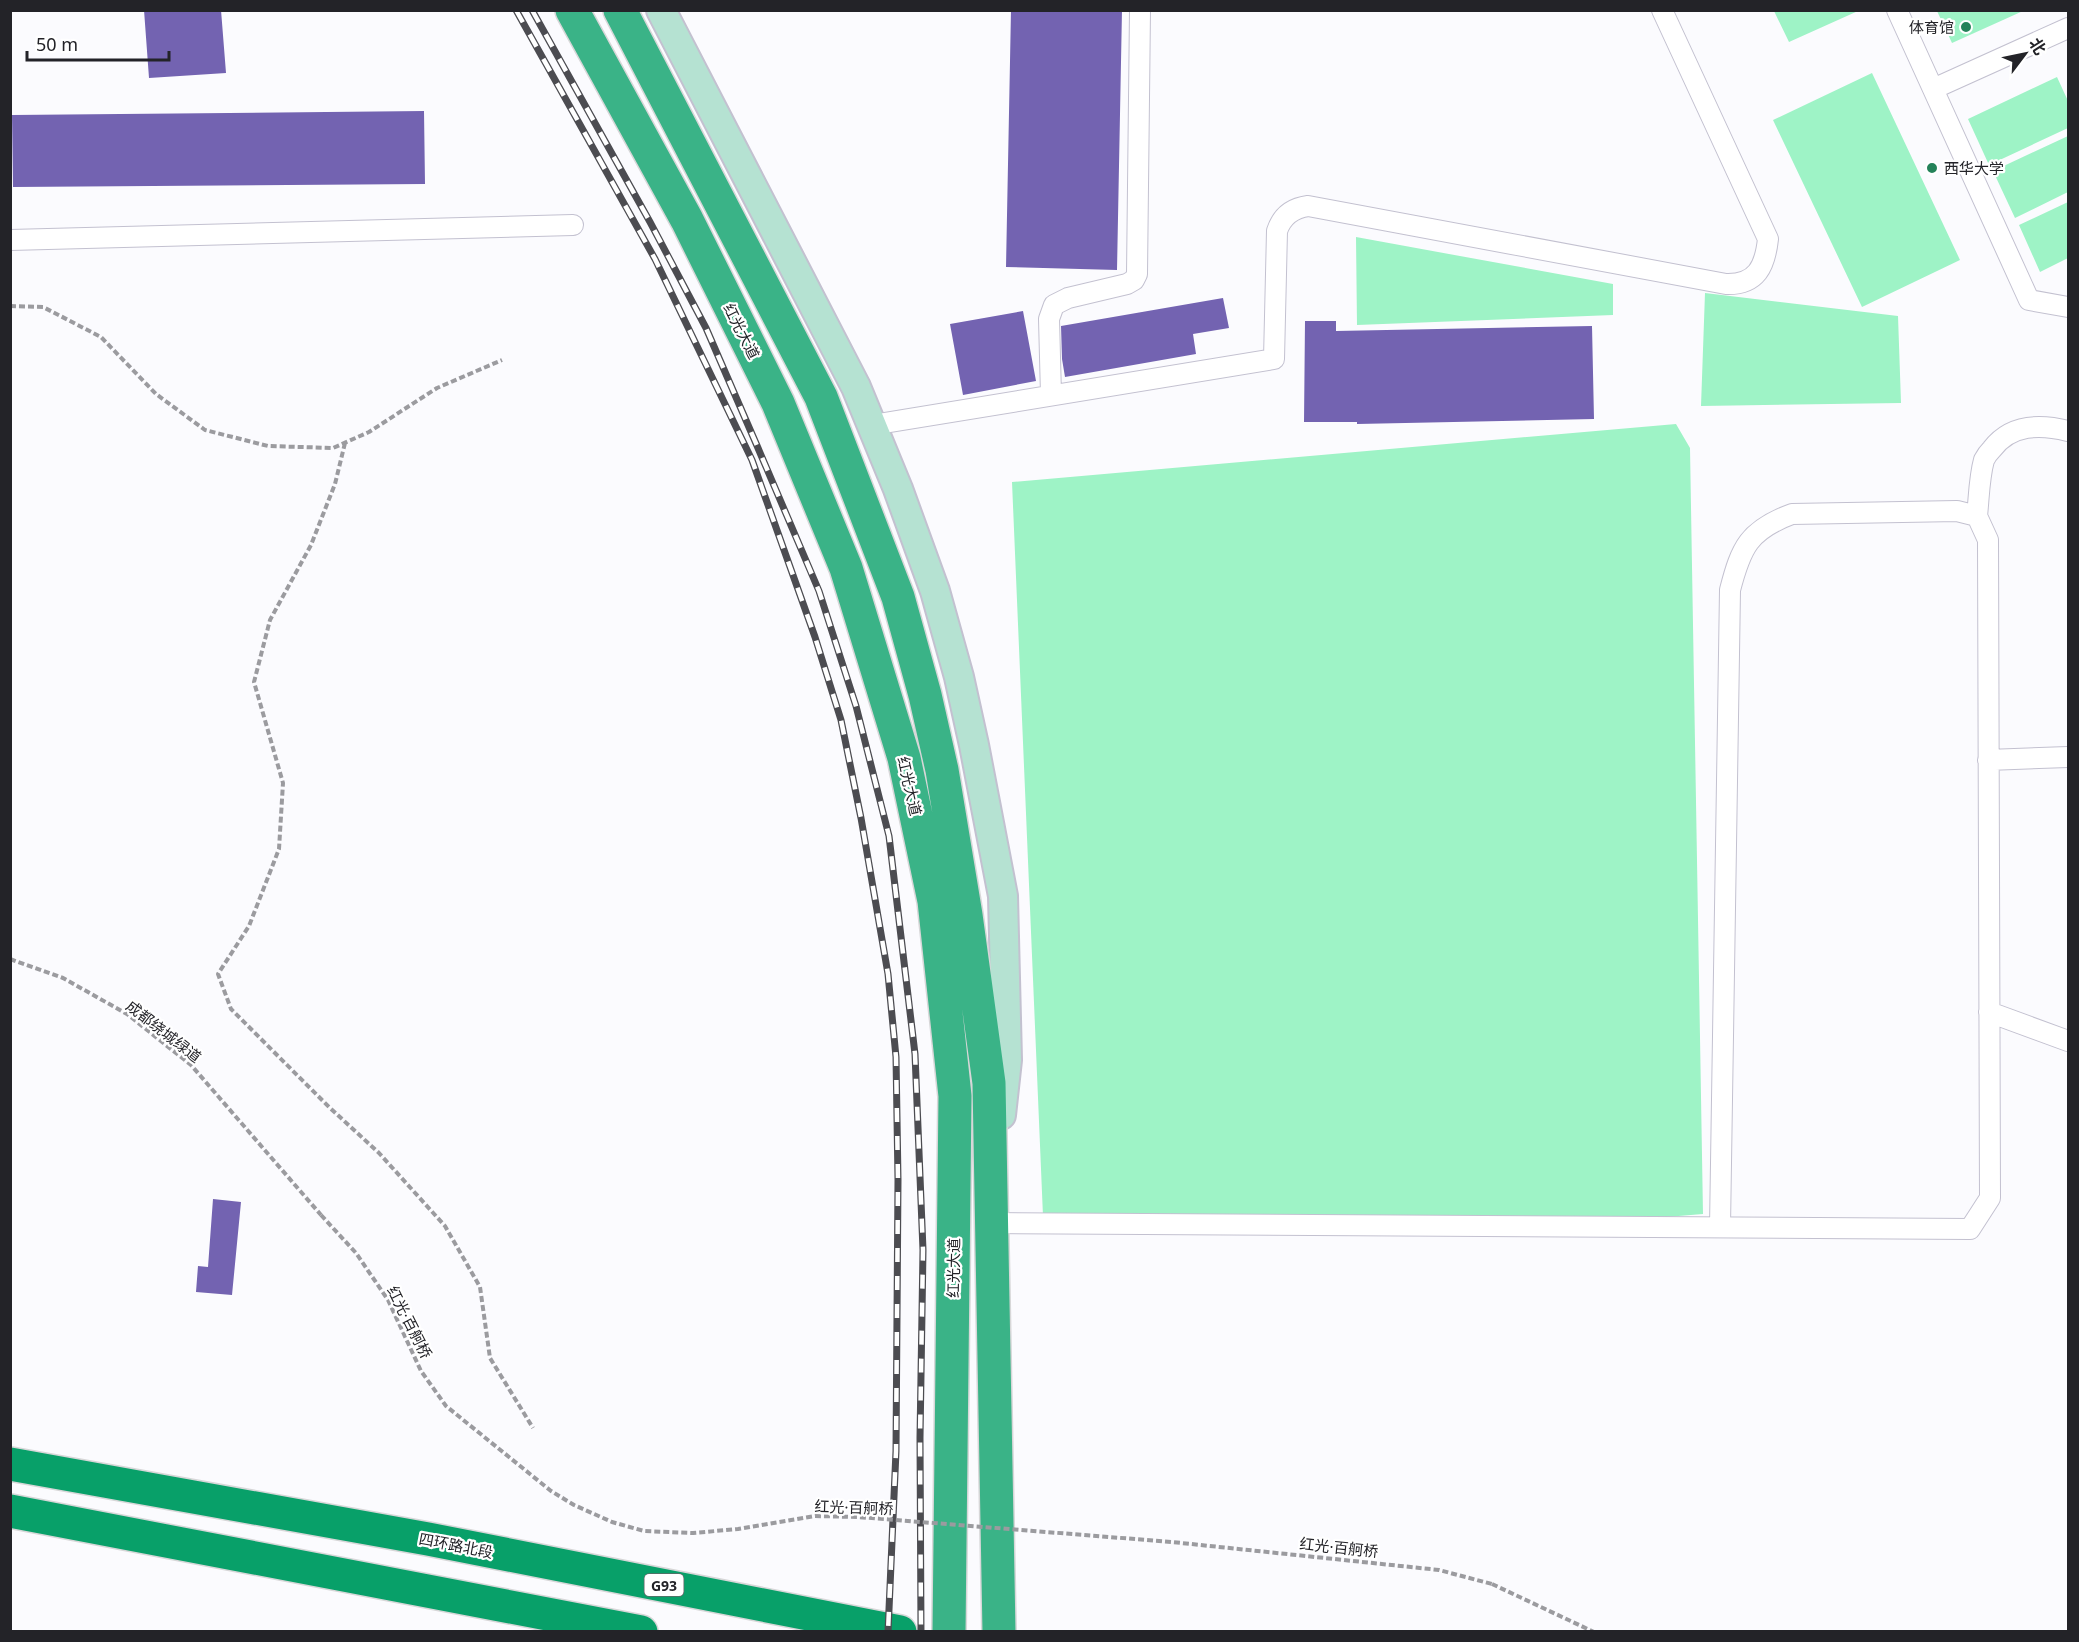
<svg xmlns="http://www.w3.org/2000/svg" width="2079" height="1642" font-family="'Noto Sans','Noto Sans SC',sans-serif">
  <rect width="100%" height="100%" fill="#fbfbfe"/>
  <!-- green -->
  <path fill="#9ef3c6" d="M1774,11h84l-69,31z
    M1937,11h86l-71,32z
    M1872,73l88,187 -98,47 -89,-187z
    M2057,77l11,24v27l-79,37 -21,-46z
    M2068,136v56l-53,26 -22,-47z
    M2068,202v56l-28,14 -21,-47z
    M1356,237l257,47v31l-256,10z
    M1705,293l193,23 3,87 -200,3z
    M1676,424l14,24 13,766 -49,4 -611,-2 -31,-734z"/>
  <!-- building -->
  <path fill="#7363b1" d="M144,10h77l5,63 -77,5z
    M1011,10h111l-5,260 -111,-3z
    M424,111l1,73 -412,3 -1,-72z
    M1223,298l6,30 -36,6 3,20 -131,23 -3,-18 -1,-33z
    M1023,311l13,70 -73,14 -13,-71z
    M1305,321h31v10l256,-5 2,93 -237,5v-2h-53z
    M213,1199l28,3 -9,93 -36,-3 2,-26 10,1z"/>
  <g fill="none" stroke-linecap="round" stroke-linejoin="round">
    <!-- minor casing -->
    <g stroke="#c3c1d0" stroke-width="22">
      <path id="minor" d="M1897,10l132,290 39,7
        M1933,89l135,-61
        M10,240l563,-15
        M1051,395l-2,-76 5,-14 14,-7 59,-14 7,-4 3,-6 3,-264
        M872,425l402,-66 3,-128c5,-15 16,-23 31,-25l418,78c31,1 39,-18 42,-45l-106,-229
        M1977,516c2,-18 2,-38 7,-56 2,-4 5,-8 8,-11 19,-25 48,-25 76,-18
        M1988,760l80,-3
        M1989,1012l79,29
        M991,1223l979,6 20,-31 -2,-658 -11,-24 -20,-5 -165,3c-43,16 -51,33 -62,76l-10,637"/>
    </g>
    <!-- secondary casing -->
    <g stroke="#c3c1d0" stroke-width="32">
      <path id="secondary" d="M661,10l195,377 42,102 37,102 24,86 15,68 29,151 4,164 -6,55"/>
    </g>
    <!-- trunk casing -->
    <g stroke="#d7d7d8" stroke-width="36">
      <path id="trunk" d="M572,10l115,210 91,183 68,165 58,190 30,143 21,195 -6,536
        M620,10l201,387 77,200 27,98 17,75 24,145 23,168 10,549"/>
    </g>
    <!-- motorway casing -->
    <g stroke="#d7d7d8" stroke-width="36">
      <path id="motorway" d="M10,1464l418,75 472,93
        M10,1511l631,121"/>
    </g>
    <!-- path -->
    <path stroke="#9b9b9f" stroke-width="4" stroke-dasharray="6 3" stroke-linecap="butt" d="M10,306l33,1 58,30 55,57 49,36 63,16 65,2 36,-16 68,-44 65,-28
      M345,443l-10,41 -24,61 -41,75 -16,62 29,101 -4,66 -30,77 -31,48 13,35 98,98 50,46 66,73 35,61 10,71 43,70
      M10,959l53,19 64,36 64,51 130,150
      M1492,1584l102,48"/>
    <!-- minor -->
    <use href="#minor" stroke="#fff" stroke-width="20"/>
    <!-- secondary -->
    <use href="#secondary" stroke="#b5e2d2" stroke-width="28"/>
    <!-- trunk -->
    <use href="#trunk" stroke="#3ab387" stroke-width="33"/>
    <!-- motorway -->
    <use href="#motorway" stroke="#08a069" stroke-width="33"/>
    <!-- rail casing -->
    <g stroke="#4c4c51" stroke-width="7">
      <path id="rail" d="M516,10l139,249 97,201 63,177 26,83 20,98 27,156 8,83 2,123 -2,271 -8,181
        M532,10l118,212 56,106 52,120 61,143 37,115 33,130 26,218 8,196 -3,188 1,194"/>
    </g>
    <!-- rail -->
    <use href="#rail" stroke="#fff" stroke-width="4.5" stroke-dasharray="14" stroke-linecap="butt"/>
    <!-- path-bridge -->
    <path stroke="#9b9b9f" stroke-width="4" stroke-dasharray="6 3" stroke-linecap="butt" d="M321,1215l35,38 32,47 33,71 25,35 105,85 23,14 38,17 32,9 49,2 45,-4 77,-13 43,1 314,25 267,28 53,14"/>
  </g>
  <!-- markers -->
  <g fill="#248259" stroke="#fff" stroke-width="2">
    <circle cx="1966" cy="27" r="6"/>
    <circle cx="1932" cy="168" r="6"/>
  </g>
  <g text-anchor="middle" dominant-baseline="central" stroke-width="4.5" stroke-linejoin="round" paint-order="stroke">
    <!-- shield labels -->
    <rect fill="#fff" stroke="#656568" stroke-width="1.5" x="644.5" y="1574" width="39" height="22" rx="4.5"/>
    <g font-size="14" font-weight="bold" fill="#232328">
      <text x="664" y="1585">G93</text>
    </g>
    <!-- poi labels -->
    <g font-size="15" fill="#232328" stroke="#fff" text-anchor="end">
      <text x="1954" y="27">体育馆</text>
      <text x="1944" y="168" text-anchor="start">西华大学</text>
    </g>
    <!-- street labels -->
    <g font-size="15" fill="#232328" stroke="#fff">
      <text transform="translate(742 331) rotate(63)">红光大道</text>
      <text transform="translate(910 786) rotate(77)">红光大道</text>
      <text transform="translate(164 1031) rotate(38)">成都绕城绿道</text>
      <text transform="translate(953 1268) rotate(-89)">红光大道</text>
      <text transform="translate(410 1322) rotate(63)">红光·百舸桥</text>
      <text transform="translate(854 1507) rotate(2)">红光·百舸桥</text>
      <text transform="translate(456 1545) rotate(11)">四环路北段</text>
      <text transform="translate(1339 1547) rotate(6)">红光·百舸桥</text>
    </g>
  </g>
  <!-- border -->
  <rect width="2079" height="1642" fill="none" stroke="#232328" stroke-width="24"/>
  <!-- north arrow -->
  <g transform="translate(2025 54) rotate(58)" stroke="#ffffff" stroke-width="4.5" paint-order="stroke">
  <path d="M0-4.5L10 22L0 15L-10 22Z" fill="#232328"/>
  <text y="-9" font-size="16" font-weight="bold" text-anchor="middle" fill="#232328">北</text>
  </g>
  <!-- scale -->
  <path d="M27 51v9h142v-9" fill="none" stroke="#232328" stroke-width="3"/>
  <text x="36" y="51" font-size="18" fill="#232328" stroke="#ffffff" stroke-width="4.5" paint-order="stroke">50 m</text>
</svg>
